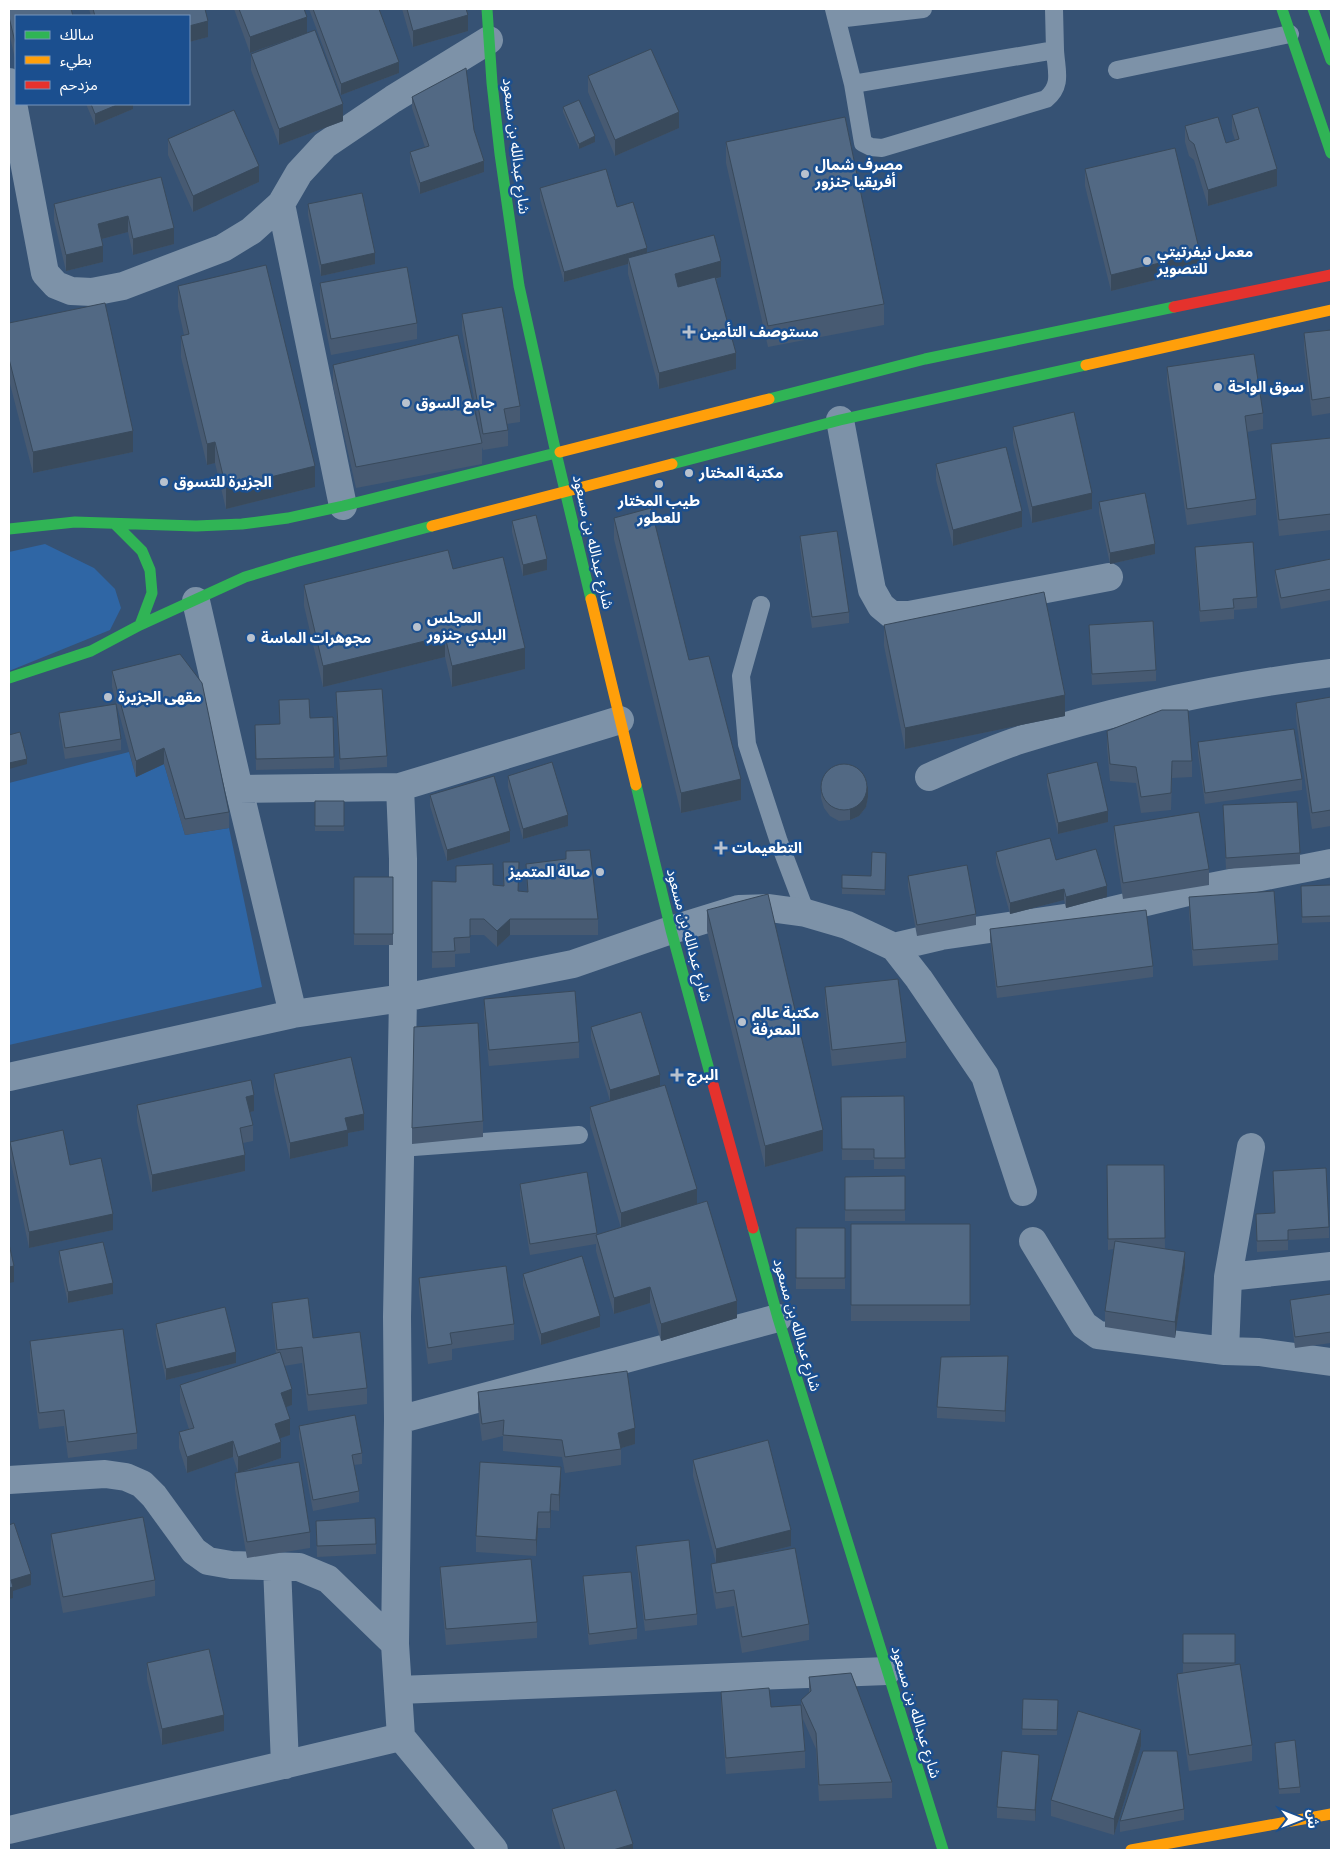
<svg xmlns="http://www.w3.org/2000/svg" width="1340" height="1859" font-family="'Fira Sans Condensed','Noto Sans Arabic',sans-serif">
  <rect width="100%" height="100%" fill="#365274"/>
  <!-- green -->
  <path fill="#2f66a5" d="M45,544l49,24 21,21 6,19 -11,22 -101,41v-119z
    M129,752l7,25 28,-13 21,71 44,-7 33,159 -253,58v-262z"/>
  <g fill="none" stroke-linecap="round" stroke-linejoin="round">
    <!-- lane -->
    <path stroke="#7d92a8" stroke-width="18" d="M834,9l19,75 202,-34 -1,-41
      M837,19l86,-10
      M1117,70l173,-36
      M853,84l10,59 8,4 11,1 164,-49c17,-14 10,-29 9,-49
      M761,605l-20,71 6,68 32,98 27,71
      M400,1148l179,-13"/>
    <!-- street -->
    <path stroke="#7d92a8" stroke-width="28" d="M9,82l36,191 11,12 15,6 21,1 31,-6 100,-38 28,-17 30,-27 18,-31 26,-28 68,-46 96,-59
      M281,204l62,302
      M840,420l32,170 9,16 11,9h17l200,-38
      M196,601l43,188 54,225
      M929,777c30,-13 60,-27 91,-37 101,-32 206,-54 311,-67
      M400,787l220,-67
      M239,789l161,-2 3,72v139l-6,319 1,103 -3,224 6,93 93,113
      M894,947l47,-11 164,-24 100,-24 126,-25
      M9,1077l284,-63 110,-16 170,-34 98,-34 68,-21 30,-1 37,5 41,12 47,22 25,32 66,97 38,116
      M1033,1241l51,84 14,10 127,16 34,1 72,10
      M1228,1277l103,-11
      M1225,1351l3,-74 23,-130
      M398,1420l380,-102
      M9,1480l96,-6 21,3 16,7 12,12 40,55 14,10 23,4 68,2 29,12 67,65
      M277,1566l8,199
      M398,1690l489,-19
      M9,1830l392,-93"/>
    <!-- fast -->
    <path stroke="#30b455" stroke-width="11" d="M487,9l5,74 8,71 19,132 37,167 35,146
      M1282,9l49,144
      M1313,9l18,51
      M769,399l156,-40 249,-52
      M672,464l168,-44 246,-55
      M115,524l27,27 8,19 2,23 -12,32
      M9,529l66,-7 121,4 46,-2 46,-6 55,-12 217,-54
      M9,678l82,-27 49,-26 105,-48 50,-15 137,-36
      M636,785l35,145 40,147
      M753,1228l25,90 165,532"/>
    <!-- slow -->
    <path stroke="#ff9f0a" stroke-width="11" d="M1086,365l245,-55
      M560,452l209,-53
      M432,526l240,-62
      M591,599l45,186
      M1131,1850l200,-36"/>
    <!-- jam -->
    <path stroke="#e5322d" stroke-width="11" d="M1174,307l157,-32
      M711,1077l42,151"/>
  </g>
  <!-- wall -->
  <path fill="#475a72" d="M9,9l7,7v47l-7,-30z
    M89,9h116l3,28 -19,5v-26h-98z
    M234,9h70l3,24 36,88 -64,24 -28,-75v-16l53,-20 -54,19z
    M309,9h70l20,64 -58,22z
    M402,9h64l2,22 -55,16z
    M588,76l91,52 -64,28 -27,-64z
    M412,97l62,33 10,42 -64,22 -10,-31v-11l15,-5 -13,-39z
    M86,104h47v5l-38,16z
    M563,107l32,35 -16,7 -16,-37z
    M1232,115l45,71 -69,20 -14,-46 -5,-4 -4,-14v-16l41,17 9,-3 -3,-9z
    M168,139l91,43 -66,30 -25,-57z
    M726,142l158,162v21l-116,22 -42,-184z
    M1085,169l115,100 -89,22 -26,-105z
    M161,177l13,67 -41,11 -5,-23 -26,7 1,23 -37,9 -12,-51v-16z
    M540,188l77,19 30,46 74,24 -5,2 20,90 -77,20 -31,-115v-10l-64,18 -24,-83z
    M308,204l67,60 -54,12 -13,-61z
    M320,283l97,40v16l-86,16 -11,-56z
    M178,286l137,201 -89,22 -11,-46 -8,2 -26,-108v-21l3,-1 -6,-28z
    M462,314l58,92v16l-13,2 1,6v16l-25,4 -1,-3v17l-126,24 -23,-102v-21l146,62 -17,-97z
    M9,323l124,129 -100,21 -24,-93z
    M1331,330v83l-19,3 -8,-67v-16z
    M1167,367l96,46v16l-16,3 9,67v16l-69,10 -20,-142z
    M1013,427l79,82 -60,14 -19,-80z
    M1331,438v92l-52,6 -8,-75v-17z
    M936,464l86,63 -69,19 -17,-66z
    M1099,502l56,52 -45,10 -11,-51z
    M614,518l75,142 52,140 -60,13 -67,-274z
    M512,521l35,49 -24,6 -11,-44z
    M800,536l49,76v11l-37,5 -12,-81z
    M1195,547l62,50v11l-23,2v9l-34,3 -5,-64z
    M1331,559v41l-50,9 -6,-29v-10z
    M453,569l72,100 -73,18 -7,-30 -122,30 -19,-81v-21z
    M884,625l181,91 -160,33 -21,-103z
    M1089,625l67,45v11l-64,4z
    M112,671l117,141v16l-44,7 -21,-71 -28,13 -24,-90z
    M336,692l51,64v11l-47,3 -4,-67z
    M1331,697v129l-19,3 -16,-110v-16z
    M59,713l62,26v11l-56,9 -6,-35z
    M310,718l24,39v11l-78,2 -1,-45 25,-1z
    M1107,731l85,30v16l-20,1 -1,32 -30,3 -5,-30 -26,-2 -3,-34z
    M1198,742l104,37v11l-97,14 -7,-51z
    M1047,774l61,48 -50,12 -11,-49z
    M508,776l60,50 -45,13 -15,-52z
    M821,787l47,10 -2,10 -7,9 -9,4 -11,1 -9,-5 -6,-8 -3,-10z
    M430,795l80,47 -63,19 -17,-55z
    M315,801h29v30h-29z
    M1223,805l77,48v11l-74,5z
    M1114,826l95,43v16l-86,14 -9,-57z
    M996,852l60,8 51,37 -41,11 -2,-8 -54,14 -14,-51z
    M886,853l-1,42 -43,-1v-19l29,1z
    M503,862l16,29 8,1 -1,-28 72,55v16h-88l-13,12 -13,-12h-14v18l-15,1v13l-23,1v-87l71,5z
    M908,876l68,38v11l-59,11 -9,-49z
    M354,877h39v68h-39z
    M1331,885v37l-29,1 -1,-37z
    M1189,897l89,47v16l-85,6 -4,-53z
    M707,910l116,241 -58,16 -58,-236z
    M990,929l163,37v11l-156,21 -7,-58z
    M825,987l81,55v16l-74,8 -7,-63z
    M484,999l95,43v16l-90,8 -5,-51z
    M591,1027l69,48 -50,26 -19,-63z
    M274,1074l90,56 -16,3v13l-58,13 -16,-69z
    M904,1096l1,73h-31v-9h-32l-1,-63z
    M137,1105l117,6 -4,1 3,13v16l-10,2 2,28 -93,21 -15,-71z
    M590,1107l107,98 40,113 -76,23 -11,-38 -36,11 -18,-63v-7l-66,11 -10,-60v-11l77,49v2l24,-7 -31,-104z
    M483,1121v16l-71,7v-16z
    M10,1142l60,23 43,65 -84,18 -19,-90z
    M1107,1165h57l1,84 20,19 -10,70 -70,-11v-16l9,-62 -6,1z
    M1273,1171l56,56v11l-41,2v10l-31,2 -1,-38 19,-1z
    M905,1176v45h-60v-44z
    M851,1224h119v97h-119z
    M796,1228h49v61h-49z
    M59,1251l54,43 -45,9 -9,-41z
    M523,1274l77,53 -59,18 -18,-60z
    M419,1278l95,46v16l-62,9v11l-24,4 -9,-70z
    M1331,1294v49l-36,5 -5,-37v-11z
    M272,1303l41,35 54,50v16l-59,7 -6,-48 -18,3 8,39 -6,2 4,28 -10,3 1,20 -39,14 68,60v16l-63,10 -12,-69v-16l3,-1 -5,-15 -46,16 -8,-25v-16l10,-3 -9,-27v-17l96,-31 -4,-35z
    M156,1324l80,39 -70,17 -10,-46z
    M30,1341l107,92v16l-69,9 -4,-32 -25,3 -9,-72z
    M1008,1367l-3,55 -68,-4v-11z
    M478,1392l157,52 -14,4v17l-56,8 -3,-16 -59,-6v-15l-21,5 -4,-32z
    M299,1426l63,27v11l-8,1 5,26v11l-46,9 -14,-74z
    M693,1460l98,86 -43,11 61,67v16l-67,13 -8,-47 -18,3 -5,-29v-16l5,-1 -23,-87z
    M561,1483l-2,28 -8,-1 -1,18h-12l-2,28 -60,-4v-16z
    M316,1521l60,23v10l-59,3z
    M51,1534l104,46v16l-92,17 -12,-63z
    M636,1546l61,68v11l-52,6 -9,-74z
    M440,1567l97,55v16l-91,7 -6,-62z
    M583,1576l54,52v11l-48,6 -6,-58z
    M1183,1634h52v31l17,80v16l-63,10 -12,-81v-16l6,-1z
    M147,1663l77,68 -62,14 -15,-66z
    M809,1677l83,105v16l-73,3 -3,-52 -13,-30 2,32v17l-79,6 -5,-66v-16l50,15 30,-2v-5l8,-7z
    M1023,1699l35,1 -1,35h-35z
    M1275,1743l25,44v6l-21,1z
    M1141,1746l-27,89 -63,-19v-16z
    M1039,1766l-4,55 -38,-3v-11z
    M552,1809l81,41h-72l-9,-30z
    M1184,1809v11l-64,12v-11z"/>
  <!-- shaded-wall -->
  <path fill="#394a5c" d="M468,15v16l-55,16v-16z
    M307,17v16l-57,20v-16z
    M208,21v16l-19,5v-16z
    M399,62v11l-58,22v-11z
    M119,104h14v5l-38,16v-11z
    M343,104v17l-64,24v-16z
    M679,112v16l-64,28v-16z
    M595,136v6l-16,7v-5z
    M484,161v11l-64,22v-11z
    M259,166v16l-66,30v-16z
    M1277,169v17l-69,20v-16z
    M128,216v16l-30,8v-16z
    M174,228v16l-41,11v-16z
    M103,246v16l-37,9v-16z
    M647,248v11l-19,-1v6l-64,18v-10z
    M375,253v11l-54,12v-11z
    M1200,253v16l-89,22v-16z
    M721,261v16l-46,13v-16z
    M736,353v16l-77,20v-16z
    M133,431v21l-100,21v-21z
    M215,442v21l-8,2v-21z
    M315,466v21l-89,22v-21z
    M1092,493v16l-60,14v-16z
    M1022,511v16l-69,19v-16z
    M1155,544v10l-45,10v-11z
    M547,559v11l-24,6v-11z
    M445,636v21l-122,30v-21z
    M525,648v21l-73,18v-21z
    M1065,695v21l-160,33v-21z
    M164,748v16l-28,13v-16z
    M27,759v5l-18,5v-6z
    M741,779v21l-60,13v-20z
    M868,786v11l-2,10 -7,9 -9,4v-11z
    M1108,811v11l-50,12v-11z
    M568,815v11l-45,13v-10z
    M510,831v11l-63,19v-11z
    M1107,886v11l-41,11v-11z
    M1064,889v11l-54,14v-11z
    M510,919v16l-13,12v-16z
    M660,1075v11l-50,15v-11z
    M254,1095v16l-8,2v-16z
    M364,1114v16l-16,3v13l-58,13v-16l55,-25z
    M823,1130v21l-58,16v-21z
    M245,1155v16l-93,21v-17z
    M697,1189v16l-76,24v-16z
    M113,1214v16l-84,18v-16z
    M1185,1252v16l-10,70v-16z
    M14,1266v16l-5,1v-16z
    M113,1283v11l-45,9v-11z
    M650,1287v16l-36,11v-16z
    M737,1301v17l-76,23v-17z
    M600,1316v11l-59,18v-11z
    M236,1352v11l-70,17v-11z
    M1008,1356v11l-3,55v-11z
    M292,1389v16l-11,4v-16z
    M290,1419v16l-15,5v-16z
    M635,1428v16l-17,5v-16z
    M233,1441v16l-46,16v-16z
    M281,1442v16l-43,15v-16z
    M561,1467v16l-2,28v-16z
    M551,1494v16l-1,18v-16z
    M538,1512v16l-2,28v-16z
    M791,1530v16l-75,19v-16z
    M31,1574v11l-18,6v7l-4,1v-11l2,-8z
    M224,1715v16l-62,14v-16z
    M1141,1730v16l-27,89v-16z
    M1039,1755v11l-4,55v-11z
    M633,1844v6h-20z"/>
  <!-- building -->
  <path fill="#526984" stroke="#394a5c" d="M9,9h62l2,7h-57v30l-7,-29z
    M93,9h112l3,12 -19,5v-10h-94z
    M239,9h65l3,8 -57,20z
    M313,9h66l20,53 -58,22z
    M407,9h59l2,6 -55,16z
    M315,30l28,74 -64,25 -28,-75z
    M651,49l28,63 -64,28 -27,-64z
    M466,68l8,62 10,31 -64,22 -10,-31 19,-6 -17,-49z
    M579,100l16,36 -16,8 -16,-37z
    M91,104h28l-24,10z
    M1258,107l19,62 -69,21 -14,-46 -5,-4 -4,-14 33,-9 8,26 13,-4 -7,-24z
    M234,110l25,56 -66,30 -25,-57z
    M845,117l39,187 -116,22 -42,-184z
    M1175,148l25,105 -89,22 -26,-106z
    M606,169l11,38 16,-5 14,46 -83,24 -24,-84z
    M161,177l13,51 -41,11 -5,-23 -30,8 5,22 -37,9 -12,-51z
    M362,193l13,60 -54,12 -13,-61z
    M714,235l7,26 -46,13 3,13 37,-10 21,76 -77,20 -31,-115z
    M266,265l49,201 -89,22 -11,-46 -8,2 -26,-108 8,-2 -11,-48z
    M407,267l10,56 -86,16 -11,-56z
    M105,303l28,128 -100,21 -24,-93v-36z
    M502,307l18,99 -16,3 4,21 -25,4 -21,-120z
    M1331,330v67l-19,3 -8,-67z
    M458,335l24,108 -126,24 -23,-102z
    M1254,354l9,59 -18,3 11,83 -69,10 -20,-142z
    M1074,412l18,81 -60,14 -19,-80z
    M1331,438v76l-52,6 -8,-76z
    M1006,447l16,64 -69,19 -17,-66z
    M1145,493l10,51 -45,9 -11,-51z
    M651,508l38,152 20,-4 32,123 -60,14 -67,-275z
    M536,515l11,44 -24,6 -11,-44z
    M837,531l12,81 -37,5 -12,-81z
    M1253,542l4,55 -24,2 1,9 -34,3 -5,-64z
    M448,550l5,19 50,-12 22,91 -73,18 -7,-30 -122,30 -19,-81z
    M1331,559v30l-50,9 -6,-28z
    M1044,592l21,103 -160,33 -21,-103z
    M1153,621l3,49 -64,4 -3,-49z
    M180,654l22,29 27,129 -44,7 -21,-71 -28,13 -24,-90z
    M382,689l5,67 -47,3 -4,-67z
    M1331,697v113l-19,3 -16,-110z
    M309,699l1,19 23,-1 1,40 -78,2 -1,-34 25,-1 -1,-24z
    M116,704l5,35 -56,9 -6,-35z
    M1162,710h26l4,51h-20l-1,32 -30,4 -5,-30 -26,-3 -3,-33z
    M1294,729l8,50 -97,14 -7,-51z
    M20,732l7,27 -18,4v-28z
    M552,762l16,53 -45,14 -15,-53z
    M1097,762l11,49 -50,12 -11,-49z
    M821 787a23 23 0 1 1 46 0a23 23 0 1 1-46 0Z
    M494,776l16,55 -63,19 -17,-55z
    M315,801h29v25h-29z
    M1297,802l3,51 -74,5 -3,-53z
    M1199,812l10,57 -86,14 -9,-57z
    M1050,838l6,22 40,-11 11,37 -41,11 -2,-8 -54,14 -14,-51z
    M590,850l8,69h-88l-13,12 -13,-12h-14v18l-16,1 1,13 -23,1v-71l24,1v-16l37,-2v21l11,1 -1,-24h16l-1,29 10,1 -2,-28 40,-5v-8z
    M872,852l14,1 -1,37 -43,-2v-13l29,1z
    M967,865l9,49 -59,11 -9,-49z
    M354,877h39v57h-39z
    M1331,885v31l-29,1 -1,-31z
    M1274,891l4,53 -85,6 -4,-53z
    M768,894l55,236 -58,16 -58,-236z
    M1146,910l7,56 -156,21 -7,-58z
    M898,979l8,63 -74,8 -7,-63z
    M575,991l4,51 -90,8 -5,-51z
    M641,1012l19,63 -50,15 -19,-63z
    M478,1023l5,98 -71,7 2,-101z
    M351,1057l13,57 -19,4 3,12 -58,13 -16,-69z
    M251,1080l3,15 -8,2 7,28 -13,3 5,27 -93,20 -15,-70z
    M665,1085l32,104 -76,24 -31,-106z
    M904,1096l1,62h-31v-9h-32l-1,-52z
    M63,1130l7,35 31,-7 12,56 -84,18 -19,-90z
    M1107,1165h57l1,73 -57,1z
    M1326,1168l3,59 -41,3v10l-31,1 -1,-27 19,-1 -2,-42z
    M587,1172l10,61 -67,11 -10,-60z
    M905,1176v34h-60v-33z
    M707,1201l30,100 -76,23 -11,-37 -36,11 -18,-63z
    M851,1224h119v81h-119z
    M796,1228h49v50h-49z
    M1115,1241l70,11 -10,70 -70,-11z
    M103,1242l10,41 -45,9 -9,-41z
    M9,1244l5,22 -5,1z
    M582,1256l18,60 -59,18 -18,-60z
    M506,1266l8,58 -64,9 2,11 -24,4 -9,-70z
    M1331,1294v38l-36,5 -5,-37z
    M308,1298l5,40 47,-6 7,56 -59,7 -6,-48 -25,3 -5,-47z
    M225,1307l11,45 -70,17 -10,-45z
    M123,1329l14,104 -69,9 -4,-32 -25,3 -9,-72z
    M280,1352l12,37 -11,4 9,26 -15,5 6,18 -43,15 -5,-16 -46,16 -8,-25 15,-4 -14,-43z
    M1008,1356l-3,55 -68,-4 4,-50z
    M627,1371l8,57 -17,5 3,16 -56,8 -3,-17 -59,-5 1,-15 -22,4 -4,-32z
    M355,1415l7,38 -10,2 7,36 -46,9 -14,-74z
    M768,1440l23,90 -75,19 -23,-89z
    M299,1462l11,70 -63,10 -12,-69z
    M480,1462l81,5 -2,28 -8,-1 -1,18h-12l-2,28 -60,-4z
    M143,1517l12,63 -92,17 -12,-63z
    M375,1518l1,26 -59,2 -1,-25z
    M14,1523l17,51 -20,6 2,7 -4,1v-63z
    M689,1540l8,74 -52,6 -9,-74z
    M795,1548l14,76 -67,13 -8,-47 -18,3 -5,-29z
    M531,1559l6,63 -91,7 -6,-62z
    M631,1572l6,56 -48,6 -6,-58z
    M1183,1634h52v29h-52z
    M209,1649l15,66 -62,14 -15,-66z
    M1240,1664l12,81 -63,10 -12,-81z
    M851,1673l41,109 -73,3 -3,-52 -15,-33 10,-9 -2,-14z
    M769,1688l2,19 30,-2 4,46 -79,7 -5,-66z
    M1023,1699l35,1 -1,30 -35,-1z
    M1078,1711l63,19 -27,89 -63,-19z
    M1295,1740l5,47 -21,2 -4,-46z
    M1002,1751l37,4 -4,55 -38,-3z
    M1143,1751h34l7,58 -64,12z
    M616,1790l17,54 -20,6h-48l-13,-41z"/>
  <!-- markers -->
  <g fill="#b9c2ce" stroke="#1b4f8f" stroke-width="2">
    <circle cx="805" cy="174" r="5"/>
    <circle cx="1147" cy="261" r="5"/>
    <path d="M686.5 324.5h5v5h5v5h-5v5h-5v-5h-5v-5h5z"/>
    <circle cx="1218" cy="387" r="5"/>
    <circle cx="406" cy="403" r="5"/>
    <circle cx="689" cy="473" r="5"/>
    <circle cx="164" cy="482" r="5"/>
    <circle cx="659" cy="484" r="5"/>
    <circle cx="417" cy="627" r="5"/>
    <circle cx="251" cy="638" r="5"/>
    <circle cx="108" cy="697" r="5"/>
    <path d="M718.5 840.5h5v5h5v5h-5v5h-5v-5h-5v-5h5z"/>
    <circle cx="600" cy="872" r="5"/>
    <circle cx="742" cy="1022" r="5"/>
    <path d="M674.5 1067.5h5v5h5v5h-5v5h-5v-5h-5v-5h5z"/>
  </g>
  <g text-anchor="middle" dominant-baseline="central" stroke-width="5" stroke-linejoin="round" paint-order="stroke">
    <!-- street labels -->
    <g font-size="15" fill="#fff" stroke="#1b4f8f">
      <text transform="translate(516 146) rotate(83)">شارع عبدالله بن مسعود</text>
      <text transform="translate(593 542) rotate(77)">شارع عبدالله بن مسعود</text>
      <text transform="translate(689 935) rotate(75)">شارع عبدالله بن مسعود</text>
      <text transform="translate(797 1325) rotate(74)">شارع عبدالله بن مسعود</text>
      <text transform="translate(916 1712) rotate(73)">شارع عبدالله بن مسعود</text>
    </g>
    <!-- poi labels -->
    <g font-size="15" font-weight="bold" fill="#fff" stroke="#1b4f8f" text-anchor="start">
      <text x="815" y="165">مصرف شمال<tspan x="815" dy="17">أفريقيا جنزور</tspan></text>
      <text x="1157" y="252">معمل نيفرتيتي<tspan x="1157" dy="17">للتصوير</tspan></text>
      <text x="700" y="332">مستوصف التأمين</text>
      <text x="1228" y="387">سوق الواحة</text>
      <text x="416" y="403">جامع السوق</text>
      <text x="699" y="473">مكتبة المختار</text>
      <text x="174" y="482">الجزيرة للتسوق</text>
      <text x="659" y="501" text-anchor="middle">طيب المختار<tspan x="659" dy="17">للعطور</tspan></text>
      <text x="427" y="618">المجلس<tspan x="427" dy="17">البلدي جنزور</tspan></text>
      <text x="261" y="638">مجوهرات الماسة</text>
      <text x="118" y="697">مقهى الجزيرة</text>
      <text x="732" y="848">التطعيمات</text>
      <text x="590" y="872" text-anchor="end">صالة المتميز</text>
      <text x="752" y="1013">مكتبة عالم<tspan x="752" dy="17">المعرفة</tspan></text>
      <text x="687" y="1075">البرج</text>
    </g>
  </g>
  <!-- border -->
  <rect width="1340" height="1859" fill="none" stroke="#ffffff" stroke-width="20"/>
  <!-- legend -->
  <rect x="15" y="15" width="175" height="90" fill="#1b4f8f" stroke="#7695bc"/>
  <rect x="25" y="31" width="25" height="8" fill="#30b455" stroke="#7695bc"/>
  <text x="60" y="40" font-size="15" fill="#ffffff">سالك</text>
  <rect x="25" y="56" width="25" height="8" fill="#ff9f0a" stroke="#7695bc"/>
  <text x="60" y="65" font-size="15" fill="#ffffff">بطيء</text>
  <rect x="25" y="81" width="25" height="8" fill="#e5322d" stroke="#7695bc"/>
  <text x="60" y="90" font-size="15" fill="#ffffff">مزدحم</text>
  <!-- north arrow -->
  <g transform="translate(1300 1819) rotate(90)" stroke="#1b4f8f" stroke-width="4" paint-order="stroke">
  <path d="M0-4L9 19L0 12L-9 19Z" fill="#ffffff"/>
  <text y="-8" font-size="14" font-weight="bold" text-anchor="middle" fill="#ffffff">ش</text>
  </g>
</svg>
